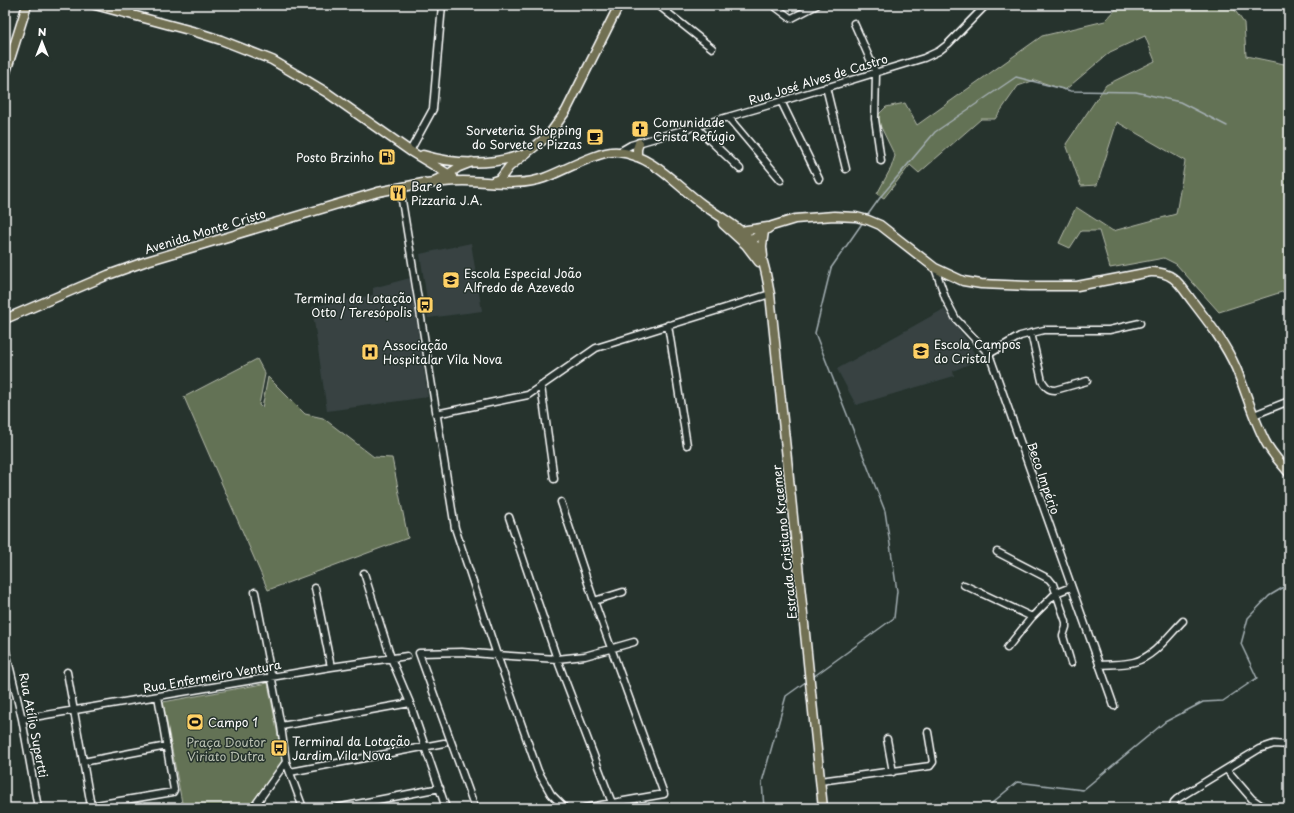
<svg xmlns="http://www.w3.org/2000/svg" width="1294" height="813" font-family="'Playpen Sans',sans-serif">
  <rect width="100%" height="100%" fill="#26332d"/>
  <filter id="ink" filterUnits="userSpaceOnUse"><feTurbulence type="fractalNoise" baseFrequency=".025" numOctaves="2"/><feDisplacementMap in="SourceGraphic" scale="8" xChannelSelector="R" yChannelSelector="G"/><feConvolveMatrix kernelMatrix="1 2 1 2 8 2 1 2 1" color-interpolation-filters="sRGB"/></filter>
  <g filter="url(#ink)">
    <!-- built -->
    <path fill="#374343" d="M471,243l11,68 -54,7 -2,-11 2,-1 -8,-52z
      M410,278l18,119 -101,14 -15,-104 61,-12v-7z
      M944,309l24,33 10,18 -25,11 1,5 -98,29 -19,-36z"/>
    <!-- green -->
    <path fill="#647254" stroke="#b2b8aa" d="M1120,5h111l13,18 2,33 43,9v228l-4,-2 -66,21 -43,-48 -12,-6 -54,10 -11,-37h-18l-11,17 -11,-5 17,-36 37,24 63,-17 9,-53 -68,-39 -20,63 -16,1 -15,-42 40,-59 49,-24 -10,-25 -35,16 -45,38 -30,-10 -17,6 -23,33h-14l-62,54 -9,-8 -26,33 -7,-4 14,-26 4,-12 -19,-39 10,-10 19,-4 12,22 125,-89 63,-15z
      M257,359l8,15 -6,31 3,3 6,-31 37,37 18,4 51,39 18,1 16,80 -140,52 -84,-193z
      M268,683l15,79 -34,46h-66l-20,-106z"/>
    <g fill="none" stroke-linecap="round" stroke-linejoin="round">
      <!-- stream -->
      <path stroke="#a4afb3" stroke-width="1.5" d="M867,216l15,-21 53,-63 81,-55 55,14 65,1 44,10 47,24
        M813,677l81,-59 3,-27 -12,-80 -70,-178 16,-65 32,-46
        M764,808l-2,-26 24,-86 21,-15
        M986,808l31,-26 66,8 82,-68 38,-20 20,-1 34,-23 -16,-34 7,-26 21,-22 20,-12"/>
      <!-- minor casing -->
      <g stroke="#fff" stroke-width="9">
        <path id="minor" d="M658,5l54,43
          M773,5l16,12 3,1 25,-13
          M130,14l3,-9
          M854,23l22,50 -1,46 6,42
          M826,87l20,82
          M781,101l38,78
          M728,117l53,63
          M696,127l44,42
          M410,151l23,-42 9,-104
          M619,152l12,-7 128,-37 165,-50 15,-7 9,-7 38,-39
          M400,188l55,340 42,127 41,116 13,23 14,14
          M935,268l11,32 10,19 33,35 125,352
          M668,325l19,120
          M1031,333l11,48c4,6 6,9 13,9l32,-9
          M989,354l31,-18 24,-6h65l31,-7
          M541,386l13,93
          M436,414l92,-19 68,-47 174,-54
          M1254,415l35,-14
          M561,502l33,99 70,193 -80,14
          M509,517l48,142 55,144
          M997,552l52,27 4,5 13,38v5l-3,9 8,27
          M364,573l27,85 19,45 36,105
          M964,585l68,32
          M315,588l16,79
          M255,592l26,134 5,36 17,46
          M594,601l29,-9
          M5,647l17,72 16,89
          M1007,648l25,-31 24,-24 15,-6
          M1099,665c11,-1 24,0 35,-3 20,-5 35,-27 49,-41
          M67,672l24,134
          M22,719l309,-52 76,-11
          M281,726l129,-23
          M887,739l6,33
          M83,762l84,-16
          M1227,770l25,29 13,9
          M290,772l154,-29
          M820,781l110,-15 3,-4 -5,-30
          M78,808l95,-16 1,-2 -16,-94
          M253,808l33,-46
          M336,808l104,-20
          M475,808l-56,-155 43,-1 35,3 60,4 28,-3 49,-14
          M1172,808l2,-6 3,-3 82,-50 15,-5 15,1"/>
      </g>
      <!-- major casing -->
      <g stroke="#fff" stroke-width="11">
        <path id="major" d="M95,5l101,27 25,8 51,20 54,32 84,59 43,26
          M5,75l22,-70
          M423,155c30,9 67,11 97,0
          M637,157v-8l2,-6
          M436,180l8,-3 15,-10 13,-5
          M494,181l6,-2 9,-12 39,-31 18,-25 53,-106
          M418,185c15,-2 30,-4 45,-4 26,0 56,6 81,-3 20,-7 55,-28 74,-26 34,3 58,33 84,52 19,14 44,26 56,46 7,11 9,31 12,44l53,514
          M723,224l23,21 13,17
          M740,231l28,-4
          M746,245l14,-11 12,-8 23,-7 39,-3 22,1 12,3 12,5 55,43 28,13 18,3 48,2h48l73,-14c24,-1 30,13 43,30 16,21 32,41 43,66 10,24 17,50 29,73 6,12 16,22 24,32
          M763,256l-1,-10 2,-15
          M5,319l103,-44 39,-14 231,-69 45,-9"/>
      </g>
      <!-- minor -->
      <use href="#minor" stroke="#26332d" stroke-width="6"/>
      <!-- major -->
      <use href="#major" stroke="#716f52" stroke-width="8"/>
    </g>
  </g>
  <!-- icons -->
  <defs>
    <g id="church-square" transform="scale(0.9)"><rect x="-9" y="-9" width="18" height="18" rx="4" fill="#ffd166" stroke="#26332d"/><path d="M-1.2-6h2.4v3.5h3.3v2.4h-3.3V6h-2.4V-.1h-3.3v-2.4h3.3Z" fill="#111"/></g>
    <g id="cafe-square" transform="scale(0.9)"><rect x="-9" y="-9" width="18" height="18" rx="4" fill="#ffd166" stroke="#26332d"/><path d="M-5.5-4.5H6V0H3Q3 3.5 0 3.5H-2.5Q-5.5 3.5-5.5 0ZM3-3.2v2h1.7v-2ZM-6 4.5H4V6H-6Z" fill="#111"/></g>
    <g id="fuel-square" transform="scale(0.9)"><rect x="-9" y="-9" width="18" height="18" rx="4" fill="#ffd166" stroke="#26332d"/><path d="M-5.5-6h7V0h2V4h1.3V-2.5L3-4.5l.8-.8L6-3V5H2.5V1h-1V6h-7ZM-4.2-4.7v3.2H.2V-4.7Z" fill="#111"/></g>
    <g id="restaurant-square" transform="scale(0.9)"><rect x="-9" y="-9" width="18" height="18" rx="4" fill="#ffd166" stroke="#26332d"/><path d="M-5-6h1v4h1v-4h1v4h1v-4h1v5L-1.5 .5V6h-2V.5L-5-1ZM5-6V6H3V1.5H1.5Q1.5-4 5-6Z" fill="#111"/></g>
    <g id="school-square" transform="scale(0.9)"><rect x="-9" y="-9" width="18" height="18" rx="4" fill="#ffd166" stroke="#26332d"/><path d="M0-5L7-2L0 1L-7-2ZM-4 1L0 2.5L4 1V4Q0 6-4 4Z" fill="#111"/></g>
    <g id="bus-square" transform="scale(0.9)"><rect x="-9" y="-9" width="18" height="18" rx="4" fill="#ffd166" stroke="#26332d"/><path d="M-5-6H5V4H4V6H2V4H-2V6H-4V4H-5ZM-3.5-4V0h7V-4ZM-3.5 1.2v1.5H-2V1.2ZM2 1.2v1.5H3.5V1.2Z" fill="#111"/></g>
    <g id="hospital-square" transform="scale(0.9)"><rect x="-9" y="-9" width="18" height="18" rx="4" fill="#ffd166" stroke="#26332d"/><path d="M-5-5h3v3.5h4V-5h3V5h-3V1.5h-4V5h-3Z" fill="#111"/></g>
    <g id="stadium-square" transform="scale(0.9)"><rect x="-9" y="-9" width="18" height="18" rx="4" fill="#ffd166" stroke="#26332d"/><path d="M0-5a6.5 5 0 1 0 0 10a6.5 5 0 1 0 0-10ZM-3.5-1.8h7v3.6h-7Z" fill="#111"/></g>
  </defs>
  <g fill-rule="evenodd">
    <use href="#church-square" x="640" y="129"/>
    <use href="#cafe-square" x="595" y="137"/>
    <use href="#fuel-square" x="387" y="157"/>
    <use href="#restaurant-square" x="398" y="193"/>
    <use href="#school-square" x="451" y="280"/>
    <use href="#bus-square" x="425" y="305"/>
    <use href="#school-square" x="921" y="351"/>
    <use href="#hospital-square" x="370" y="352"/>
    <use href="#stadium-square" x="195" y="722"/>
    <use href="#bus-square" x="279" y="748"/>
  </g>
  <g text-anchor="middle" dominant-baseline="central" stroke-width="3" stroke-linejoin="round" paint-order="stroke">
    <!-- street labels -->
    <g font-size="12" fill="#fff" stroke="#26332d">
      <text transform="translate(818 79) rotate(-17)">Rua José Alves de Castro</text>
      <text transform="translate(205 231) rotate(-17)">Avenida Monte Cristo</text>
      <text transform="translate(1044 478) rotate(71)">Beco Império</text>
      <text transform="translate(784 542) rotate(-96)">Estrada Cristiano Kraemer</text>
      <text transform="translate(212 676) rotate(-10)">Rua Enfermeiro Ventura</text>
      <text transform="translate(34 725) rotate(79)">Rua Atílio Supertti</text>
    </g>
    <!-- poi labels -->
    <g font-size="12" fill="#fff" stroke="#26332d" text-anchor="start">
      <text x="653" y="122">Comunidade<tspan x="653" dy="14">Cristã Refúgio</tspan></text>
      <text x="582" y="130" text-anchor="end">Sorveteria Shopping<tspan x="582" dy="14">do Sorvete e Pizzas</tspan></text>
      <text x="374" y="157" text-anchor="end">Posto Brzinho</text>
      <text x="411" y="186">Bar e<tspan x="411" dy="14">Pizzaria J.A.</tspan></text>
      <text x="464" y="273">Escola Especial João<tspan x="464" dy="14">Alfredo de Azevedo</tspan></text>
      <text x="412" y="298" text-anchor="end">Terminal da Lotação<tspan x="412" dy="14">Otto / Teresópolis</tspan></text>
      <text x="934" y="344">Escola Campos<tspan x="934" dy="14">do Cristal</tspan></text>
      <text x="383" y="345">Associação<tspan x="383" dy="14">Hospitalar Vila Nova</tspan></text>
      <text x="208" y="722">Campo 1</text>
      <text x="292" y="741">Terminal da Lotação<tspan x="292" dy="14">Jardim Vila Nova</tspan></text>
    </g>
    <!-- park labels -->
    <g font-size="12" fill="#b9c0b2" stroke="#26332d">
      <text x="226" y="742">Praça Doutor<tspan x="226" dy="14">Viriato Dutra</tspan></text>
    </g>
  </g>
  <!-- margin -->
  <rect width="1294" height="813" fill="none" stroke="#26332d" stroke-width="20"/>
  <rect x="10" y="10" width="1274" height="793" fill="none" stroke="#fff" stroke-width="1.5" filter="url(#ink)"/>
  <!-- north arrow -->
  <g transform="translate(42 42)" stroke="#26332d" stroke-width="3" paint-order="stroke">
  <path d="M0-3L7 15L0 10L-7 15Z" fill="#ffffff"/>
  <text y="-6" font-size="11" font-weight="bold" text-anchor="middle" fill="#ffffff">N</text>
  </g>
</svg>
